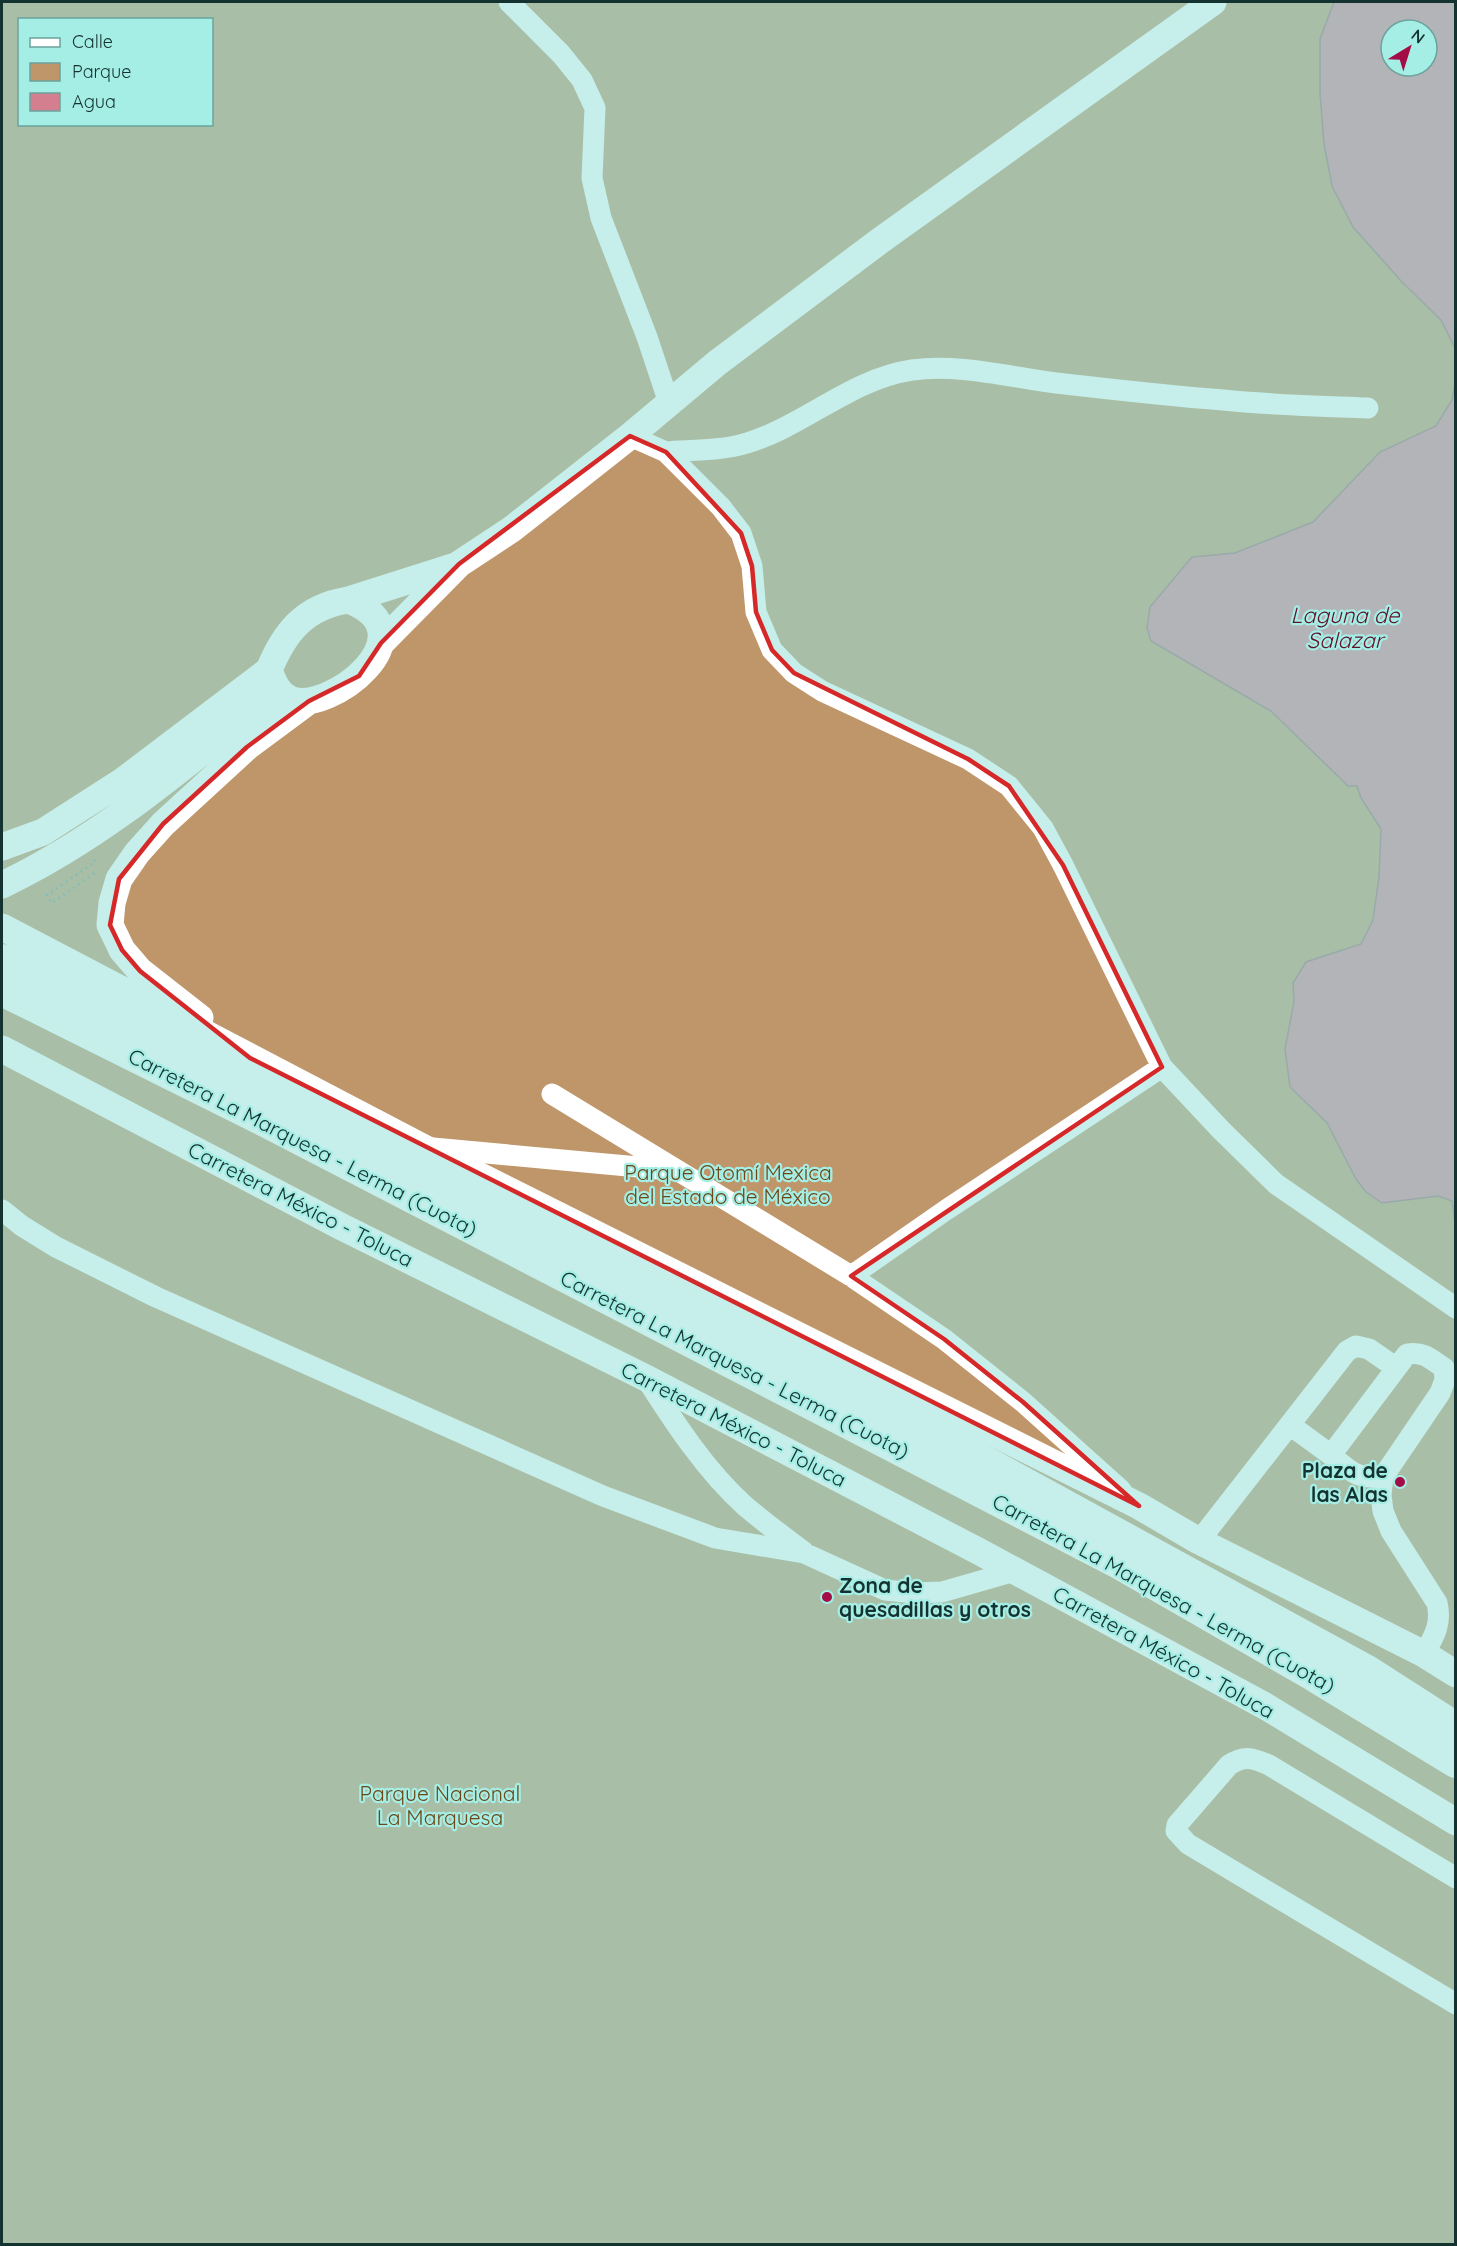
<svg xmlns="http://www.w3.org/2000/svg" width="1457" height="2246" font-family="Quicksand,sans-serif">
  <rect width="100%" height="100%" fill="#98e0d9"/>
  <!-- green -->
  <path fill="#bf966a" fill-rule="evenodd" d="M2,2h1453v2242h-1453zM20,20h192v104h-192zM1391,30h36v36h-36z"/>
  <!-- water -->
  <path fill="#d47f8f" stroke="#9a6872" stroke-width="1.5" fill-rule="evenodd" d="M1334,2h121v346l-14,-28 -39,-38 -49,-55 -21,-41 -8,-42 -4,-51v-54zM1391,30h36v36h-36z
    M1455,384l1,839h-1l-3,-22 -14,-5 -56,7 -16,-11 -10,-13 -29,-56 -37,-36 -5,-38 9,-47 -1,-19 13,-21 55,-18 12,-24 6,-43 2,-48 -20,-31 -4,-12h-9l-77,-75 -120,-70 -4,-13 3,-21 42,-50 43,-4 78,-31 67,-70 56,-26 16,-26z"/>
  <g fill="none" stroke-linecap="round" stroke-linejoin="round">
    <!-- path -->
    <path stroke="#5f958f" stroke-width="3" stroke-dasharray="1.5 4.5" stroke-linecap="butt" d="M94,860l1,2 -48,33 5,8 44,-31"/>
    <!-- minor -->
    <path stroke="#fff" stroke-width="21" d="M509,2l52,52 21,26 13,28 -3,70 9,40 46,119 22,66
      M630,436l36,16 55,55 20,26 11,33 4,46 16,38 22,23 28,18 146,68 41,27 34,42 20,37 99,202 59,63 55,54 180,124
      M666,452c26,-2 55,-1 81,-9 57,-17 104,-64 165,-73 50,-7 103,9 153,14 52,6 105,12 158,16 48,5 96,6 145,8
      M552,1094l299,182 93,63 79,63 98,88
      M433,1148l238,22
      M2,1210l20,16 34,21 100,50 447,199 112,42 89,15 81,37 29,3 28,-1 73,-21
      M851,1276l95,-66 216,-143
      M646,1378c28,44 60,93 99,128 19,16 39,31 59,46
      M1290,1425l41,30 76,-101c16,-3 24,5 37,14l1,12 -5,13 -57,84 -2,18 2,16 8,20 46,72c5,21 -3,34 -13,51
      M1331,1455c19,16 25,24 52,22
      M1199,1541l148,-190 9,-5 13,3 26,18
      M1456,1878l-187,-113c-16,-7 -24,-10 -40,0l-52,60 -1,6 12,13 268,160"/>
    <!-- major -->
    <path stroke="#fff" stroke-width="27" d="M348,600c87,33 -20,116 -58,99 -13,-6 -16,-17 -21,-29 16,-39 36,-63 79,-70z
      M348,600l107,-34
      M381,643l78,-79 53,-35 118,-93 87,-73 164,-123 332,-238
      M2,847l41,-15 81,-52 145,-110
      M2,885c103,-49 188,-124 277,-195
      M2,927l422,221 715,358 60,35 225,113 32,20
      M200,1018l-60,-47 -18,-21 -12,-25 2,-22 7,-24 18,-26 26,-29 84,-77 62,-46
      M2,1049l340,178 304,151 334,174 285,154 191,116"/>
    <!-- highway -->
    <path stroke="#fff" stroke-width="32" d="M2,960l967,493 398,218 89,57
      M2,990l261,130 854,442 196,113 143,87"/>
  </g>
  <!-- marked area -->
  <path d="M0 0H1457V2246H0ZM630,436l36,16 75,81 11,33 4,46 16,38 22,23 174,86 41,27 54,79 99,202 -311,209 93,63 79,63 116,104 -889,-448 -110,-87 -18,-21 -12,-25 9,-46 44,-55 84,-77 62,-46 50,-25 22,-33 78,-79z" fill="#98e0d9" fill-opacity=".55" fill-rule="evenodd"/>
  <path fill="none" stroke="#d62828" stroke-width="4.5" stroke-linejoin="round" d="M630,436l36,16 75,81 11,33 4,46 16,38 22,23 174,86 41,27 54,79 99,202 -311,209 93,63 79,63 116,104 -889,-448 -110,-87 -18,-21 -12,-25 9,-46 44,-55 84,-77 62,-46 50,-25 22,-33 78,-79z"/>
  <!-- markers -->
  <g fill="#a40c46" stroke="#a5eee6" stroke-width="2">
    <circle cx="1400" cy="1482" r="6"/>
    <circle cx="827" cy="1597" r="6"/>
  </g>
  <g text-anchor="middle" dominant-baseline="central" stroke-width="4.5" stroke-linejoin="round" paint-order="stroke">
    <!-- street labels -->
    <g font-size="21" fill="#14322f" stroke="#a5eee6">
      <text transform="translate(303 1142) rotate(27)">Carretera La Marquesa - Lerma (Cuota)</text>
      <text transform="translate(301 1204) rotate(27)">Carretera México - Toluca</text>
      <text transform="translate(735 1364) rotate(27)">Carretera La Marquesa - Lerma (Cuota)</text>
      <text transform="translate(734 1424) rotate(27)">Carretera México - Toluca</text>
      <text transform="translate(1164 1593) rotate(29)">Carretera La Marquesa - Lerma (Cuota)</text>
      <text transform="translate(1164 1652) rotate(29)">Carretera México - Toluca</text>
    </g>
    <!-- park labels -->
    <g font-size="21" fill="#6d4716" stroke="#a5eee6">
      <text x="728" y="1172">Parque Otomí Mexica<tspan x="728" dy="24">del Estado de México</tspan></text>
      <text x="440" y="1793">Parque Nacional<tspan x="440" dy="24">La Marquesa</tspan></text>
    </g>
    <!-- poi labels -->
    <g font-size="21" font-weight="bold" fill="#14322f" stroke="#a5eee6" text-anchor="end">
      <text x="1388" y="1470">Plaza de<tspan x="1388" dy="24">las Alas</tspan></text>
      <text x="839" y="1585" text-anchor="start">Zona de<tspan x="839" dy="24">quesadillas y otros</tspan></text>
    </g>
    <!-- water labels -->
    <g font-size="22" font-style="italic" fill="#5f1229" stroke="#a5eee6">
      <text x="1345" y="615">Laguna de<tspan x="1345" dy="25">Salazar</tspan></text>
    </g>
  </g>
  <!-- border -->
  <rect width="1457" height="2246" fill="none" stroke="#14322f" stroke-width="6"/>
  <!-- legend -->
  <rect x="18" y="18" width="195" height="108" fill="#a5eee6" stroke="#6ba39d" stroke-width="1.5"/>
  <rect x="30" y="38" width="30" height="9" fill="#ffffff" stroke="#6ba39d" stroke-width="1.5"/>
  <text x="72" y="48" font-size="18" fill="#14322f">Calle</text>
  <rect x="30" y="63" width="30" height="18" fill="#bf966a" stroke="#6ba39d" stroke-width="1.5"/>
  <text x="72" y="78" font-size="18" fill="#14322f">Parque</text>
  <rect x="30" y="93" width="30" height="18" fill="#d47f8f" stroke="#6ba39d" stroke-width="1.5"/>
  <text x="72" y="108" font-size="18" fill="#14322f">Agua</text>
  <!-- north arrow -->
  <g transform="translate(1409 48) rotate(38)"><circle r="28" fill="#a5eee6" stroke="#6ba39d" stroke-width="1.5"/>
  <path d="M0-4.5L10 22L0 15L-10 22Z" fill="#a40c46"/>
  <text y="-9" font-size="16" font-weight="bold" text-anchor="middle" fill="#14322f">N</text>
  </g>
</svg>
